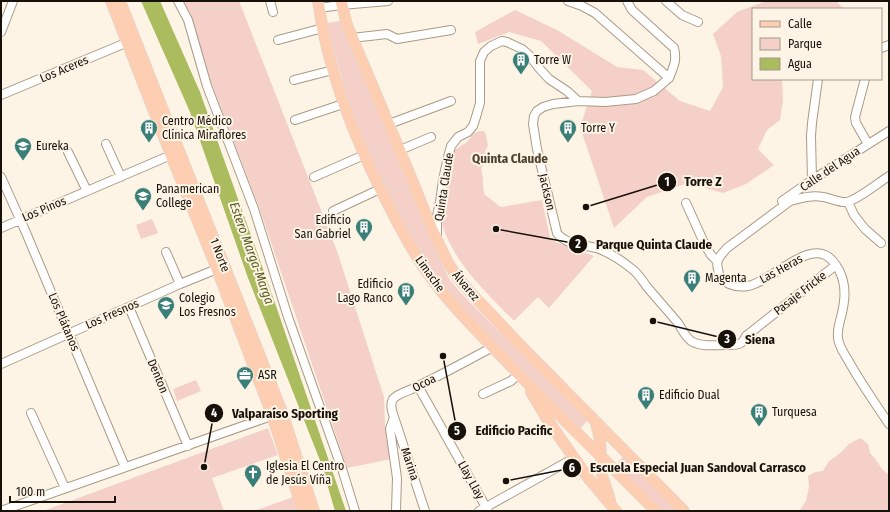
<svg xmlns="http://www.w3.org/2000/svg" width="890" height="512" font-family="'Fira Sans Condensed',sans-serif">
  <rect width="100%" height="100%" fill="#fef4e6"/>
  <!-- green -->
  <path fill="#f4d0c9" d="M183,1h56l98,250 47,146 1,28 6,34 -44,9 -88,-261 -47,-122 -20,-67z
    M766,1h70l8,8h-91v70h29l1,21 -3,20 -13,10 -9,19 16,16 -28,19 -23,9 -35,-10 -41,14 -33,31 -34,-101 12,-36 -51,-50 -32,-9 -31,12 -3,-12 40,-22 42,20 60,37 26,3 37,31 30,10 13,-24 -2,-31 -8,-22 24,-22z
    M341,21l99,239 10,20 11,13 126,128 -8,9 -135,-140 -18,-25 -65,-120 -35,-122z
    M480,131h4l2,4 2,11 -3,5 1,6 -5,12 2,9v10l2,7 16,12 41,-7 8,38 3,3 41,15 -45,52 -11,-11 -24,24c-29,-30 -65,-62 -74,-105l3,-6 2,-9 2,-26 5,-22 4,-4 11,-7 7,-9z
    M152,219l6,14 -17,6 -5,-14z
    M196,380l5,11 -24,10 -4,-12z
    M268,428l10,27 -66,23 12,33h-181z
    M860,438l8,6 2,9 6,7 6,9 7,6v36h-88l-1,-1 6,-9 3,-14 -1,-11 7,-4 8,-1 6,-10 10,-7 10,-10z
    M623,457l54,54h-17l-44,-44 3,-6z
    M293,497l5,14h-44z"/>
  <!-- water -->
  <path fill="#aabc5e" d="M141,1h19l40,91 74,208 72,211h-11l-14,-48 -73,-185 -58,-166z"/>
  <g fill="none" stroke-linecap="round" stroke-linejoin="round">
    <!-- stream -->
    <path stroke="#aabc5e" stroke-width="2" d="M292,411l10,-3"/>
    <!-- minor casing -->
    <g stroke="#aa9a85" stroke-width="10">
      <path id="minor" d="M178,1l10,19 19,66 47,123 34,108 55,155 12,39
        M270,1l3,11
        M568,1l14,5 13,7 74,65
        M627,1l5,9 42,38c3,12 0,18 -5,30
        M666,1l16,14 16,7
        M319,8l22,-3 47,-4
        M1,32l12,-31
        M352,38l35,-4 10,5 54,-9
        M278,40l45,-12
        M881,48l8,-3
        M669,78l-15,13 -18,8 -31,3 -27,-1 -25,3 -10,3 -6,4 -3,5 -1,8 4,25 20,84c9,12 25,11 39,15 13,4 25,12 36,21 7,5 11,13 16,19 10,12 20,23 30,35 4,6 8,16 15,19 9,5 23,3 33,3 10,0 16,1 20,-9l90,-71
        M865,79l-10,38 1,6 12,21
        M294,80l39,-10
        M1,95l127,-53
        M295,120l48,-16
        M389,124l62,-23
        M106,144l15,33
        M400,150l31,-13
        M68,152l19,39
        M889,176c-11,7 -30,23 -42,26 -8,1 -16,-4 -24,-5 -12,-2 -22,1 -33,4l-63,47c-3,4 -7,7 -9,12 -1,3 -1,6 0,9 1,15 18,19 30,17 22,-4 55,-41 77,-31 7,3 10,9 14,15 8,16 6,31 2,47 -2,7 -4,14 -3,21 1,9 6,15 10,22 12,22 27,43 41,64
        M1,177l23,51 101,239
        M314,177l50,-22
        M812,180l-1,-44 1,-13 6,-44
        M782,201l30,-21 77,-49
        M848,202l6,13 11,14 16,14
        M686,203l19,42 6,10 6,6
        M333,211l47,-22
        M1,228l170,-73
        M437,237v-21l3,-14 3,-22 4,-19 4,-15 7,-9 10,-5 5,-6 3,-9 4,-14v-42l4,-9 7,-6 11,-5 5,1 15,7 7,6 10,13 10,11 18,12 11,10
        M166,252l14,32
        M129,307l59,139
        M1,364l179,-80 37,-15
        M418,386l70,125
        M483,394l28,-13 8,-7
        M31,413l34,75
        M394,417l-4,12 7,49 -1,33
        M1,511l276,-97
        M425,511l-31,-94c-2,-5 -4,-13 -1,-18 5,-6 19,-9 25,-13 25,-12 50,-26 75,-39
        M479,511l95,-53"/>
    </g>
    <!-- major casing -->
    <g stroke="#dad9d8" stroke-width="12">
      <path id="major" d="M111,1l60,154 46,114 55,146 31,96
        M120,1l162,411 32,99
        M318,1c10,73 38,142 72,207 13,26 27,52 45,75 22,29 49,55 74,81 48,50 98,98 147,147
        M341,1l6,24 63,150 21,52 17,36 10,15 13,15 52,55 161,163
        M531,392l16,27 27,39 15,21 27,32
        M596,423l4,17 2,35 8,25"/>
    </g>
    <!-- minor -->
    <use href="#minor" stroke="#fff" stroke-width="8"/>
    <!-- major -->
    <use href="#major" stroke="#fdceb1" stroke-width="11"/>
  </g>
  <!-- icons -->
  <defs>
    <g id="building-pin" transform="scale(0.9)"><path d="M0 17L-7.5 6A9.5 9.5 0 1 1 7.5 6Z" fill="#397f77" stroke="#fef4e6"/><path d="M-4-6H4V6H1V3H-1V6H-4ZM-2.5-4.3h1.7v1.8h-1.7ZM.8-4.3h1.7v1.8H.8ZM-2.5-1h1.7V.8h-1.7ZM.8-1h1.7V.8H.8Z" fill="#fff"/></g>
    <g id="school-pin" transform="scale(0.9)"><path d="M0 17L-7.5 6A9.5 9.5 0 1 1 7.5 6Z" fill="#397f77" stroke="#fef4e6"/><path d="M0-5L7-2L0 1L-7-2ZM-4 1L0 2.5L4 1V4Q0 6-4 4Z" fill="#fff"/></g>
    <g id="office-pin" transform="scale(0.9)"><path d="M0 17L-7.5 6A9.5 9.5 0 1 1 7.5 6Z" fill="#397f77" stroke="#fef4e6"/><path d="M-6-3h4V-5.5h4V-3h4V5H-6ZM-1-4.5V-3h2v-1.5ZM-6 0V1H6V0Z" fill="#fff"/></g>
    <g id="church-pin" transform="scale(0.9)"><path d="M0 17L-7.5 6A9.5 9.5 0 1 1 7.5 6Z" fill="#397f77" stroke="#fef4e6"/><path d="M-1.2-6h2.4v3.5h3.3v2.4h-3.3V6h-2.4V-.1h-3.3v-2.4h3.3Z" fill="#fff"/></g>
  </defs>
  <g fill-rule="evenodd">
    <use href="#building-pin" x="521" y="60"/>
    <use href="#building-pin" x="149" y="128"/>
    <use href="#building-pin" x="568" y="128"/>
    <use href="#school-pin" x="23" y="146"/>
    <use href="#school-pin" x="143" y="196"/>
    <use href="#building-pin" x="364" y="227"/>
    <use href="#building-pin" x="692" y="278"/>
    <use href="#building-pin" x="406" y="291"/>
    <use href="#school-pin" x="166" y="305"/>
    <use href="#office-pin" x="245" y="375"/>
    <use href="#building-pin" x="646" y="395"/>
    <use href="#building-pin" x="759" y="412"/>
    <use href="#church-pin" x="253" y="473"/>
  </g>
  <g text-anchor="middle" dominant-baseline="central" stroke-width="4" stroke-linejoin="round" paint-order="stroke">
    <!-- poi labels -->
    <g font-size="12" fill="#171109" stroke="#fef4e6" text-anchor="start">
      <text x="534" y="60">Torre W</text>
      <text x="162" y="121">Centro Médico<tspan x="162" dy="14">Clínica Miraflores</tspan></text>
      <text x="581" y="128">Torre Y</text>
      <text x="36" y="146">Eureka</text>
      <text x="156" y="189">Panamerican<tspan x="156" dy="14">College</tspan></text>
      <text x="351" y="220" text-anchor="end">Edificio<tspan x="351" dy="14">San Gabriel</tspan></text>
      <text x="705" y="278">Magenta</text>
      <text x="393" y="284" text-anchor="end">Edificio<tspan x="393" dy="14">Lago Ranco</tspan></text>
      <text x="179" y="298">Colegio<tspan x="179" dy="14">Los Fresnos</tspan></text>
      <text x="258" y="375">ASR</text>
      <text x="659" y="395">Edificio Dual</text>
      <text x="772" y="412">Turquesa</text>
      <text x="266" y="466">Iglesia El Centro<tspan x="266" dy="14">de Jesús Viña</tspan></text>
    </g>
    <!-- street labels -->
    <g font-size="12" fill="#171109" stroke="#fef4e6">
      <text transform="translate(64 69) rotate(-23)">Los Aceres</text>
      <text transform="translate(830 169) rotate(-34)">Calle del Agua</text>
      <text transform="translate(444 187) rotate(-81)">Quinta Claude</text>
      <text transform="translate(547 192) rotate(77)">Jackson</text>
      <text transform="translate(44 209) rotate(-23)">Los Pinos</text>
      <text transform="translate(220 255) rotate(69)">1 Norte</text>
      <text transform="translate(781 269) rotate(-29)">Las Heras</text>
      <text transform="translate(430 274) rotate(54)">Limache</text>
      <text transform="translate(466 286) rotate(50)">Álvarez</text>
      <text transform="translate(800 293) rotate(-38)">Pasaje Fricke</text>
      <text transform="translate(112 314) rotate(-24)">Los Fresnos</text>
      <text transform="translate(64 322) rotate(67)">Los Plátanos</text>
      <text transform="translate(158 376) rotate(67)">Denton</text>
      <text transform="translate(424 383) rotate(-27)">Ocoa</text>
      <text transform="translate(410 464) rotate(71)">Marina</text>
      <text transform="translate(471 480) rotate(61)">Llay Llay</text>
    </g>
    <!-- neighbourhood labels -->
    <g font-size="13" font-weight="bold" fill="#4e402e" stroke="#fef4e6">
      <text x="510" y="158">Quinta Claude</text>
    </g>
    <!-- water labels -->
    <g font-size="13" font-style="italic" fill="#505b17" stroke="#fef4e6">
      <text transform="translate(252 253) rotate(70)">Estero Marga-Marga</text>
    </g>
  </g>
  <!-- callouts -->
  <path fill="none" stroke="#171109" stroke-width="1.5" d="M586 207L667 182M496 229L578 244M653 321L727 339M204 467L214 413M443 356L457 431M506 481L572 468"/>
  <g fill="#171109" stroke="#fef4e6" stroke-width="1.5">
    <circle cx="586" cy="207" r="4"/>
    <circle cx="496" cy="229" r="4"/>
    <circle cx="653" cy="321" r="4"/>
    <circle cx="204" cy="467" r="4"/>
    <circle cx="443" cy="356" r="4"/>
    <circle cx="506" cy="481" r="4"/>
    <circle cx="667" cy="182" r="10"/>
    <circle cx="578" cy="244" r="10"/>
    <circle cx="727" cy="339" r="10"/>
    <circle cx="214" cy="413" r="10"/>
    <circle cx="457" cy="431" r="10"/>
    <circle cx="572" cy="468" r="10"/>
  </g>
  <g font-size="12" text-anchor="middle" font-weight="bold" fill="#fff">
    <text x="667" y="186">1</text>
    <text x="578" y="248">2</text>
    <text x="727" y="343">3</text>
    <text x="214" y="417">4</text>
    <text x="457" y="435">5</text>
    <text x="572" y="472">6</text>
  </g>
  <g font-size="13" text-anchor="middle" font-weight="bold" fill="#171109" stroke="#fef4e6" stroke-width="4" stroke-linejoin="round" paint-order="stroke">
    <text x="703" y="186">Torre Z</text>
    <text x="654" y="249">Parque Quinta Claude</text>
    <text x="760" y="344">Siena</text>
    <text x="285" y="418">Valparaíso Sporting</text>
    <text x="514" y="435">Edificio Pacific</text>
    <text x="698" y="472">Escuela Especial Juan Sandoval Carrasco</text>
  </g>
  <!-- border -->
  <rect width="890" height="512" fill="none" stroke="#171109" stroke-width="4"/>
  <!-- legend -->
  <rect x="752" y="8" width="130" height="72" fill="#fef4e6" stroke="#a2998e"/>
  <rect x="760" y="21" width="20" height="6" fill="#fdceb1" stroke="#a2998e"/>
  <text x="788" y="28" font-size="12" fill="#171109">Calle</text>
  <rect x="760" y="38" width="20" height="12" fill="#f4d0c9" stroke="#a2998e"/>
  <text x="788" y="48" font-size="12" fill="#171109">Parque</text>
  <rect x="760" y="58" width="20" height="12" fill="#aabc5e" stroke="#a2998e"/>
  <text x="788" y="68" font-size="12" fill="#171109">Agua</text>
  <!-- scale -->
  <path d="M10 496v6h105v-6" fill="none" stroke="#171109" stroke-width="2"/>
  <text x="16" y="496" font-size="12" fill="#171109" stroke="#fef4e6" stroke-width="3" paint-order="stroke">100 m</text>
</svg>
